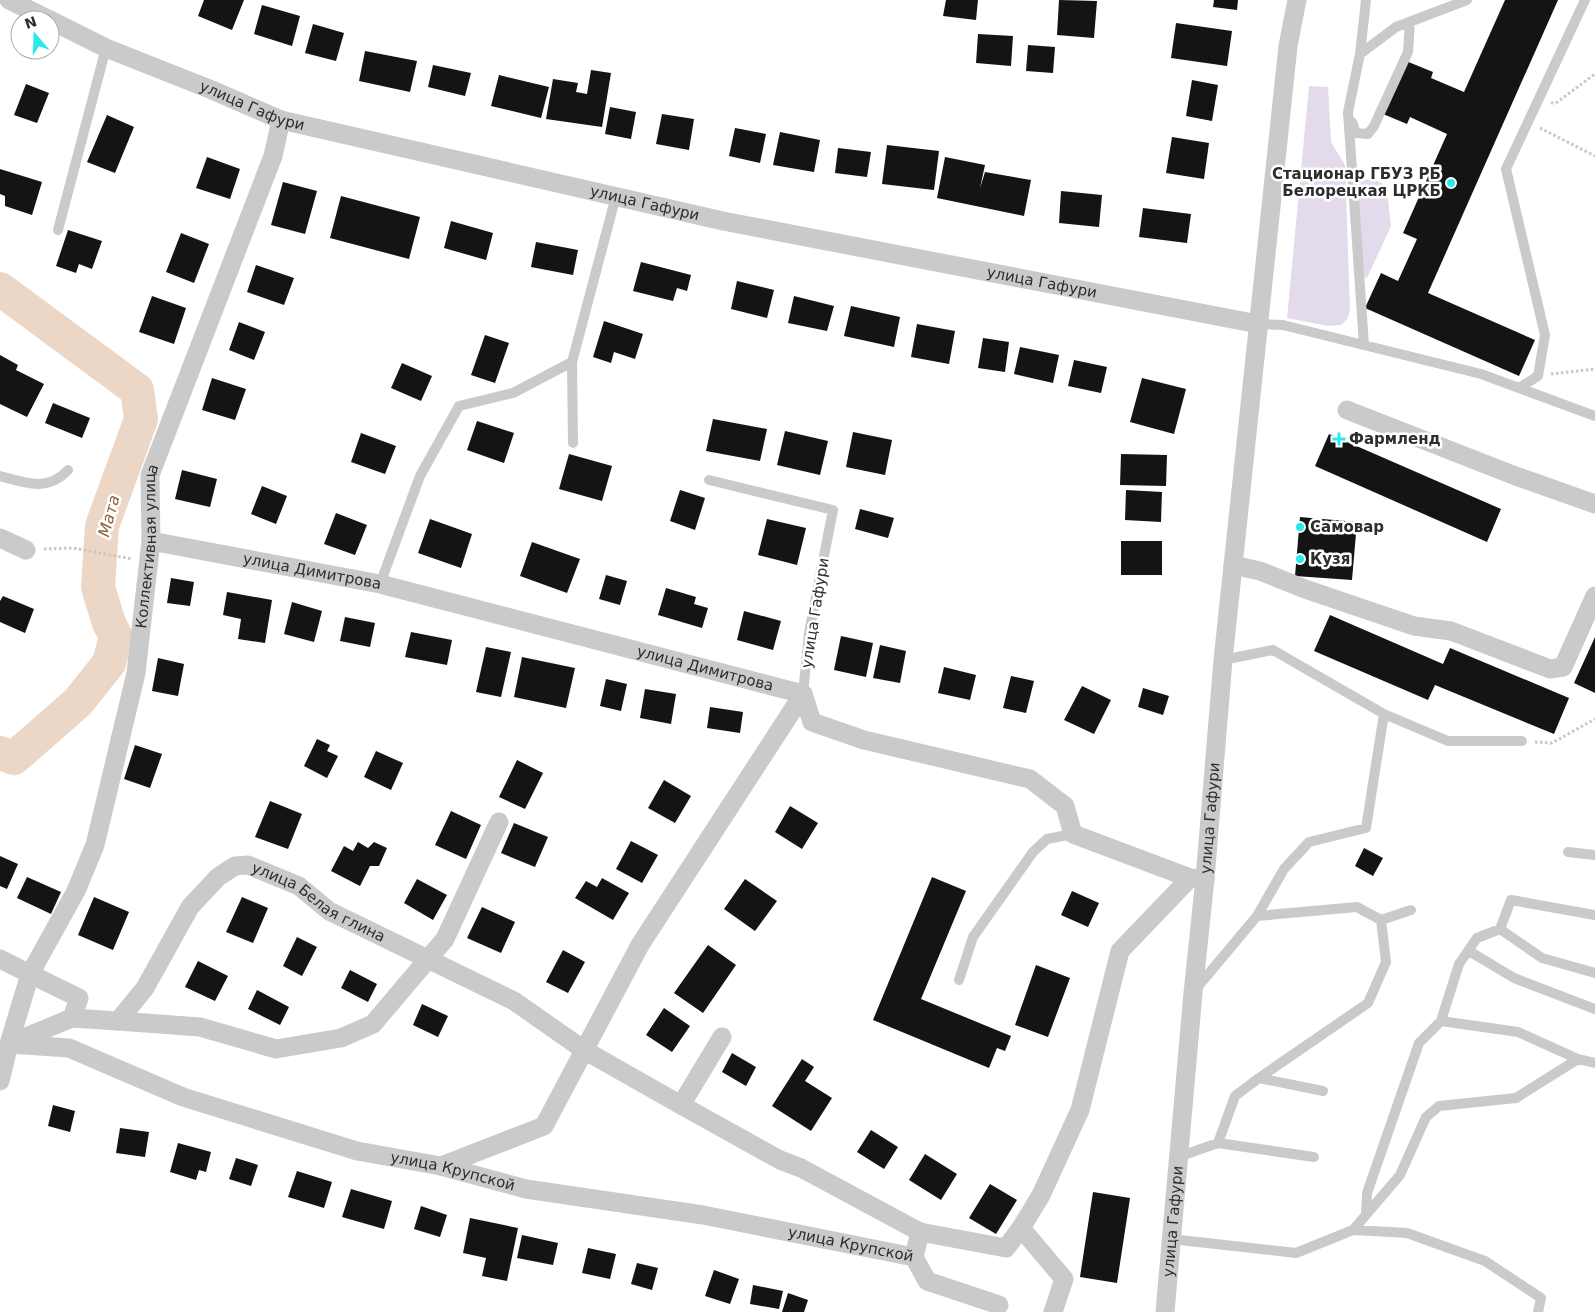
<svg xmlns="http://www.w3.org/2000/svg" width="1595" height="1312" font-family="'DejaVu Sans',sans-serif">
  <rect width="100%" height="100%" fill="#fff"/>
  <!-- green -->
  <path fill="#e3daeb" d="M1309,86l19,1 3,55 14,23 5,144 -2,9 -7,7 -13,1 -41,-8z
    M1368,179l8,1 7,4 4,7 4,35 -24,52 -6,-2 -4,-93z"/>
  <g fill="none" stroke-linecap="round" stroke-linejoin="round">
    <!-- river -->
    <path stroke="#ecd7c6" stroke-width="34" d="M0,289l137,101 4,29 -39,107 -4,61 11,36 7,14 -7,26 -31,39 -64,56 -14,-5"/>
  </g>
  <!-- building -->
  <path fill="#141414" d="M204,0h40l-12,30 -34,-14z
    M946,0h32l-2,20 -33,-4z
    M1059,0l38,1 -3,37 -37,-3z
    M1214,0h24l-1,10 -24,-3z
    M1505,0h53l-130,293 107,47 -16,36 -154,-68 16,-35 17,8 19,-42 -14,-6 44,-99 -37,-17 -3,7 -24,-10 23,-53 27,11 -2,6 33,14z
    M262,5l38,11 -8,30 -38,-12z
    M1176,23l56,8 -5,35 -56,-8z
    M313,24l31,9 -8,28 -31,-8z
    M978,34l35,2 -2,30 -35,-3z
    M1028,45l27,2 -2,26 -27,-2z
    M365,51l52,10 -7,31 -51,-11z
    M433,65l38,8 -6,23 -37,-9z
    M591,70l20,3 -9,54 -56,-8 7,-40 25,4 -2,9 11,2z
    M499,75l50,12 -8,31 -50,-12z
    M1192,80l26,5 -6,36 -26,-5z
    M26,84l23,9 -12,30 -23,-8z
    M610,107l26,5 -5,27 -26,-5z
    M662,114l32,5 -5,31 -33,-6z
    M107,115l27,12 -19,46 -28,-11z
    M735,128l31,6 -6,29 -31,-7z
    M780,132l40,8 -6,32 -41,-7z
    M1172,137l37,6 -5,36 -38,-6z
    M887,145l52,6 -5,39 -52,-6z
    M838,148l33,4 -4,25 -32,-4z
    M207,157l33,12 -10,30 -34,-11z
    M945,157l40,8 -5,23 5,-16 46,8 -7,36 -87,-18z
    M0,169l42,13 -10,33 -27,-9v-10l-5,-2z
    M283,182l34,9 -12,43 -34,-9z
    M1061,191l41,4 -3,32 -40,-4z
    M341,196l79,21 -11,42 -79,-21z
    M1143,208l48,6 -4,29 -48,-6z
    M451,221l42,12 -7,27 -42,-12z
    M68,230l34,11 -10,28 -13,-5 -3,9 -20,-7z
    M181,233l28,11 -15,39 -28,-11z
    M536,242l42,8 -5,25 -42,-8z
    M641,262l50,13 -4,16 -10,-3 -4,13 -40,-10z
    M256,265l38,13 -10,27 -37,-13z
    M737,281l37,9 -7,28 -36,-9z
    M152,296l34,12 -12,36 -35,-12z
    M794,296l40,10 -7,25 -39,-8z
    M851,306l49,11 -6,30 -50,-11z
    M604,321l39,13 -8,25 -21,-7 -3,11 -18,-6z
    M239,322l26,10 -11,28 -25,-10z
    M917,324l38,7 -6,33 -38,-7z
    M485,335l24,8 -14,40 -24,-8z
    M983,338l26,4 -4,30 -27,-4z
    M1020,347l39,8 -6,28 -39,-9z
    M0,355l18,10 -2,5 28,14 -17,33 -27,-13z
    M1074,360l33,7 -6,26 -33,-7z
    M402,363l30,13 -11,25 -30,-13z
    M212,378l34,11 -11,31 -33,-10z
    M1142,378l44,11 -12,45 -44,-12z
    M53,403l37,15 -8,20 -37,-15z
    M713,419l54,10 -7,32 -54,-10z
    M477,421l37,12 -10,30 -37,-13z
    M785,431l43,10 -8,34 -43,-10z
    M853,432l39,8 -7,35 -39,-8z
    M361,433l35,13 -11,28 -34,-12z
    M1329,434l172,75 -14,33 -172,-76z
    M569,454l43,12 -10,35 -43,-12z
    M1121,454l46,1 -1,31 -46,-1z
    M182,470l35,9 -7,28 -35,-8z
    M262,486l25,10 -11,28 -25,-10z
    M680,490l25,8 -10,32 -25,-9z
    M1126,490l36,2 -1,30 -36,-2z
    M860,509l34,9 -6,20 -33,-9z
    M336,513l31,12 -12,30 -31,-11z
    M1300,517l57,5 -5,58 -57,-4z
    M430,519l42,15 -11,34 -43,-15z
    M767,519l39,9 -9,37 -39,-10z
    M1121,541h41v34h-41z
    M532,542l48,17 -13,34 -47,-17z
    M606,575l21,6 -7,24 -21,-6z
    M171,578l23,4 -4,24 -23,-3z
    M666,588l30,9 -2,7 14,4 -6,20 -44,-13z
    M227,592l45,8 -7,43 -27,-4 3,-20 -18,-4z
    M3,596l31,13 -9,24 -25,-11v-21z
    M292,602l30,9 -8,31 -30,-8z
    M744,611l37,10 -8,29 -36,-10z
    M1330,615l113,49 7,-16 119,50 -15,36 -119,-49 -7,15 -114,-49z
    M345,617l30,6 -5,24 -30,-6z
    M411,632l41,8 -5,25 -42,-8z
    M841,636l32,7 -7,34 -32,-7z
    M1595,637v56l-21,-10z
    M880,645l26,6 -6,32 -27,-5z
    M486,647l25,5 -10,45 -25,-5z
    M522,657l53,11 -9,40 -52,-11z
    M158,658l26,6 -6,32 -26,-5z
    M944,667l32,8 -6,25 -32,-7z
    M1011,676l23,5 -8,32 -23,-5z
    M606,679l21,5 -6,27 -21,-5z
    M1082,686l29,14 -17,34 -30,-14z
    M1143,688l26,8 -6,19 -25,-8z
    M645,689l31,5 -5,30 -31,-6z
    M710,707l33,5 -3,21 -33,-5z
    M317,739l13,6 -3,6 11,5 -11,22 -23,-12z
    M135,745l27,9 -12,34 -26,-9z
    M376,751l27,12 -12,27 -27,-13z
    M517,760l26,13 -18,36 -26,-12z
    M664,780l27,16 -16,27 -27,-15z
    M270,801l32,13 -14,35 -33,-12z
    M790,806l28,17 -16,26 -27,-17z
    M451,811l30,14 -15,34 -31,-14z
    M514,823l34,14 -13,30 -34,-14z
    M631,841l27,14 -16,28 -26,-14z
    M358,842l10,6 6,-6 13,6 -8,18h-9l-10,20 -29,-15 13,-25 9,5z
    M1364,848l19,10 -10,18 -18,-10z
    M0,856l18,8 -11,25 -7,-3z
    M27,877l34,15 -10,22 -34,-16z
    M932,877l34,14 -45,108 90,37 -6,15 -8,-3 -8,20 -116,-48z
    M602,878l27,15 -16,27 -38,-22 11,-17 11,6z
    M417,879l30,16 -14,25 -29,-17z
    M745,879l32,22 -22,30 -31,-22z
    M1072,891l27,12 -11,24 -27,-12z
    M94,897l35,15 -16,38 -35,-15z
    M242,897l26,11 -15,35 -27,-11z
    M482,907l33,15 -14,31 -34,-15z
    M297,937l20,10 -15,29 -19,-10z
    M708,945l28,20 -33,48 -29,-20z
    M563,950l22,12 -17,31 -22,-11z
    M198,961l30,15 -13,25 -30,-14z
    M1036,965l34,13 -22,59 -33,-12z
    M350,970l27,14 -9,18 -27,-14z
    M257,990l32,17 -9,18 -32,-16z
    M422,1004l26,12 -10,21 -25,-12z
    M664,1008l26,18 -18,26 -26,-17z
    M732,1053l24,14 -10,19 -24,-14z
    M802,1059l12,8 -9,14 27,17 -21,33 -39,-25z
    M53,1105l22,6 -5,21 -22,-6z
    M120,1128l29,4 -4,25 -29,-4z
    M871,1130l27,17 -14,22 -27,-17z
    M178,1143l33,9 -5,20 -7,-2 -3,10 -26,-8z
    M925,1154l32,20 -16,26 -32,-20z
    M236,1158l22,7 -7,21 -22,-7z
    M297,1171l35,11 -8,26 -36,-11z
    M990,1184l27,16 -21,34 -27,-16z
    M351,1189l41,12 -8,28 -42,-12z
    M1093,1192l37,6 -13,85 -37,-6z
    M421,1206l26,9 -7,22 -26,-8z
    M470,1218l48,10 -11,53 -25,-5 4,-18 -23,-5z
    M522,1235l36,8 -5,22 -36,-7z
    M588,1248l28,6 -6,25 -28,-6z
    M637,1263l21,5 -6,22 -21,-6z
    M714,1270l25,9 -9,25 -25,-8z
    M753,1285l30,6 -4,18 -29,-5z
    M788,1293l20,7 -4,12h-22z"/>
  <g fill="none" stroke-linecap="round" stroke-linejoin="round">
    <!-- path -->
    <path stroke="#c7c7c7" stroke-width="3" stroke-dasharray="2.5 2.5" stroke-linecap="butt" d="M1551,103h5l39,-29
      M1540,128l55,28
      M1551,374l44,-5
      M44,549l29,-1 59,11
      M1535,742l17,1 43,-24"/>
    <!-- service -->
    <path stroke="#cacaca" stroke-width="10" d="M1360,54l6,-54
      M1352,122l4,11 12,1 6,-8 34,-74 2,-30
      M58,230l48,-182
      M1258,324l25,1 198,49 114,42
      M1364,345l-16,-233 12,-58 36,-27 71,-27
      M572,362l1,81
      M1519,388l19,-12 7,-41 -39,-166 79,-169
      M0,476c25,7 48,16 68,-6
      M709,480l124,30 -24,123 -6,61
      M380,584l40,-108 39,-70 54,-13 59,-31 44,-166
      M1223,660l50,-10 111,64 64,27h74
      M1568,852l27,3
      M1595,915l-84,-15 -11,29 -23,9 -18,26 -18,57 77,11 60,27 17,4
      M1257,916l27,-47 25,-27 57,-14 18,-114
      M1500,929l42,29 53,15
      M1469,951l45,27 81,31
      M959,980l14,-43 60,-85 14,-13 26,-5
      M1195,990l62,-74 100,-9 24,13
      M1259,1078l109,-75 18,-41 -5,-42 30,-10
      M1218,1143l17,-47 24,-18 64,13
      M1178,1157l40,-14 96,14
      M1366,1214l1,-21 52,-150 22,-22
      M1353,1230l54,3 78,28 56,37 -3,14
      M1171,1239l125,14 57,-23 47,-55 26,-58 13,-11 77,-8 62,-39"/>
    <!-- minor -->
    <g stroke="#cacaca" stroke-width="19">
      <path d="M9,0l41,20"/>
      <path id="s1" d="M50,20l56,28 106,42 69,30 442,101 535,103"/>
      <path d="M1347,410l166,65 82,29"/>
      <path d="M0,538l26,12"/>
      <path id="s2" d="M151,541l229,43 423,110 9,28 52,18 166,39 35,27 8,28 117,44 15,1"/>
      <path d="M1233,565l27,6 45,18 109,37 37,5 99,38 13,-2 32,-71"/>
      <path id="s3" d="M0,959l30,15 -21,70 60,4 114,49 174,54 84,15 85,23 177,26 211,42 13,24 72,24"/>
      <path id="s4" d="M72,1018l46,3 27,-33 45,-81 28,-30 17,-11 13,-1 51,21 30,25 185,90 70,49 97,55 41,-68"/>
      <path d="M118,1021l82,6 76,22 65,-11 32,-14 72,-85 54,-117"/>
      <path id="s5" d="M0,1081l9,-37 63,-26 7,-20 -49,-24 46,-83 19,-46 11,-46 30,-126 15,-132 -1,-66 123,-319 8,-36"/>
      <path d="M681,1105l99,55 21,8 119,64"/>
      <path d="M441,1166l103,-40 96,-181 163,-251"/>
      <path d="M1021,1228l43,51 -11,33"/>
      <path d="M914,1257l6,-25 86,16 15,-20 20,-33 39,-85 40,-159 70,-73"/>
      <path id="s6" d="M1165,1312l28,-319 12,-114 18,-219 65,-614 9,-46"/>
    </g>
  </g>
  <!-- markers -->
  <g fill="#2be9e8" stroke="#fff" stroke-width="2">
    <circle cx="1451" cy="183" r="5"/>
    <path d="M1336.5 431.5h5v5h5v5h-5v5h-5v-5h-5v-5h5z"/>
    <circle cx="1300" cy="527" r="5"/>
    <circle cx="1300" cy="559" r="5"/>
  </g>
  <g text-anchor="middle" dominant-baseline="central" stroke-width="5" stroke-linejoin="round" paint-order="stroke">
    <!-- street labels -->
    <g font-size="15" fill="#2d2d2d" stroke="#fff">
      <text stroke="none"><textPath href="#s1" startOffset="220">улица Гафури</textPath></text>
      <text stroke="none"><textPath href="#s1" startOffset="625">улица Гафури</textPath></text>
      <text stroke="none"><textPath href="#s1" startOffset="1030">улица Гафури</textPath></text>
      <text stroke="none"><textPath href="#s5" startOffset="631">Коллективная улица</textPath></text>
      <text stroke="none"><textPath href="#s2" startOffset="164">улица Димитрова</textPath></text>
      <text transform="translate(815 613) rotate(-81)">улица Гафури</text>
      <text stroke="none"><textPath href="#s2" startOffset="569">улица Димитрова</textPath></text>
      <text stroke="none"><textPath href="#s6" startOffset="496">улица Гафури</textPath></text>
      <text stroke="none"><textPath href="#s4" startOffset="336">улица Белая глина</textPath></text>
      <text stroke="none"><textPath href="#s3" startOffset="571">улица Крупской</textPath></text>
      <text stroke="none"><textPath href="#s6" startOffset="91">улица Гафури</textPath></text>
      <text stroke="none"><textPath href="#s3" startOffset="976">улица Крупской</textPath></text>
    </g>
    <!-- poi labels -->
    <g font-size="15" font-weight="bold" fill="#2d2d2d" stroke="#fff" text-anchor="start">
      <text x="1441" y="174" text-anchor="end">Стационар ГБУЗ РБ<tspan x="1441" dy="17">Белорецкая ЦРКБ</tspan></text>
      <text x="1349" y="439">Фармленд</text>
      <text x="1310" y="527">Самовар</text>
      <text x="1310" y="559">Кузя</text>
    </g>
    <!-- water labels -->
    <g font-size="16" font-style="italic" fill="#91613a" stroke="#fff">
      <text transform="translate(109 516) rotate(-75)">Мата</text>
    </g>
  </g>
  <!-- north arrow -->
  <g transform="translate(35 35) rotate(341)"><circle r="24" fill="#ffffff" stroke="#ababab"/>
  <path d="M0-4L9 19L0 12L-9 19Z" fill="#2be9e8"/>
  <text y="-8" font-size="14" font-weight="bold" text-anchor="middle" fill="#2d2d2d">N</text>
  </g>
</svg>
